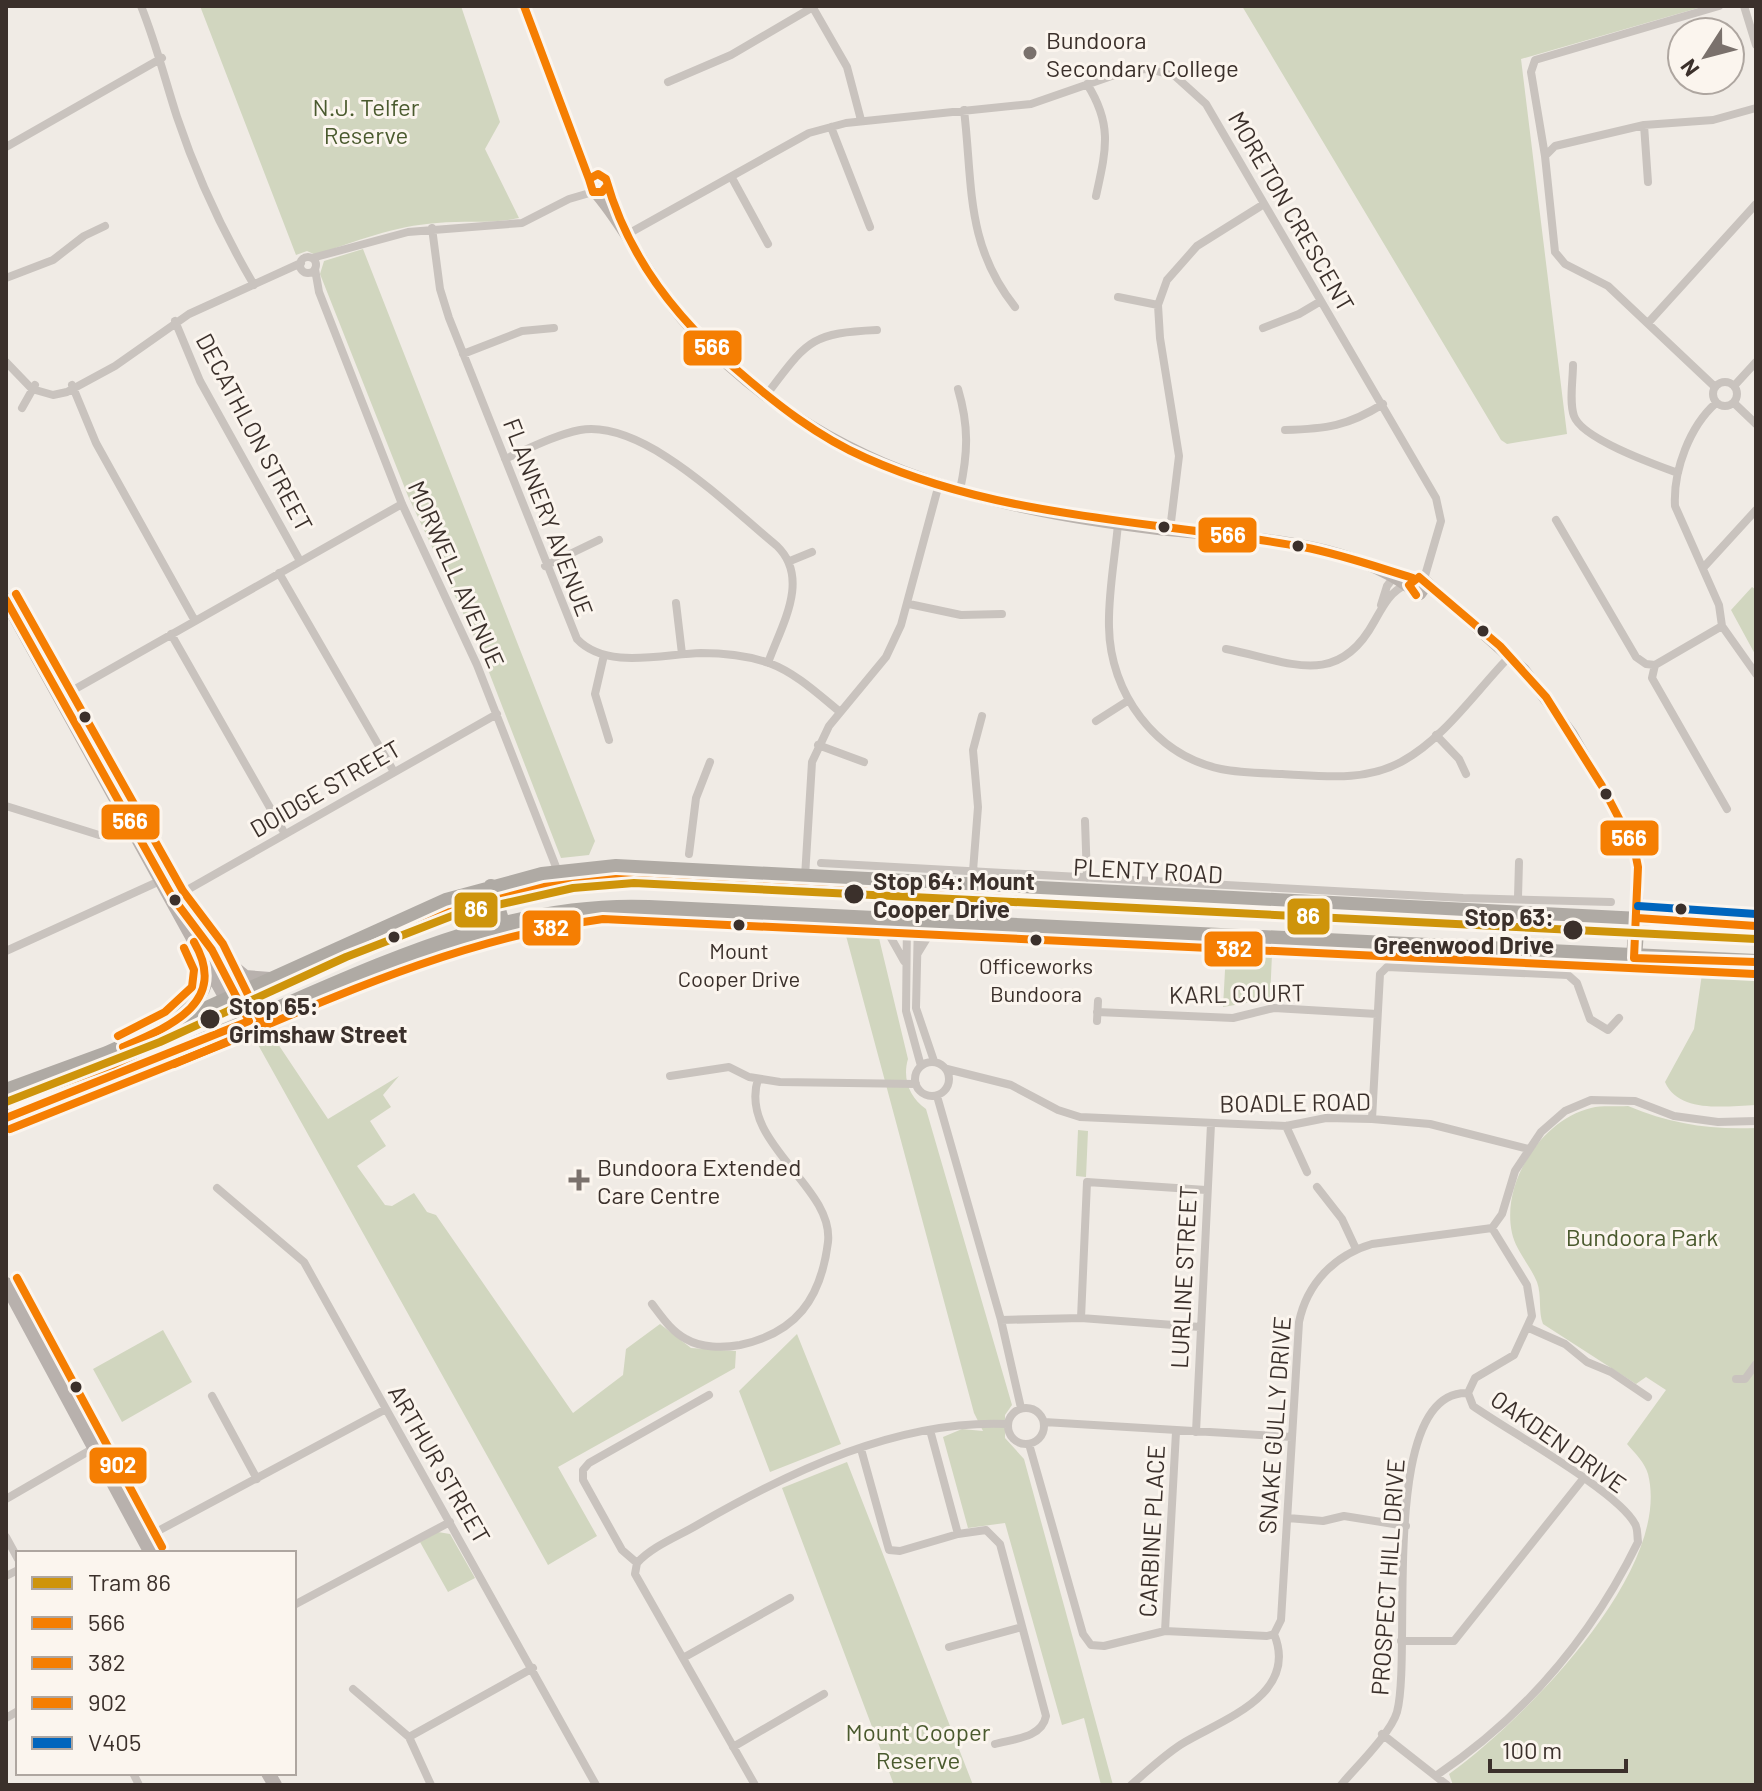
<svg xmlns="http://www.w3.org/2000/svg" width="1762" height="1791" font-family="Barlow,sans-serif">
  <rect width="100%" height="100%" fill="#f0ebe5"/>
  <!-- green -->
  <path fill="#d1d6bf" d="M200,6h261l39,116 -15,27 34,69c-27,6 -54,2 -82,5 -43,3 -81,18 -121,32l-9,-4 -11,4z
    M1242,6h463l-184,53 46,375 -60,10 -6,-4z
    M363,249l232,592 -6,14 -28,3 -81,-209 -72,-153 -88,-222 4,-13z
    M1752,587l4,3v66l-25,-46z
    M845,932l33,2 30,125c-6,20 2,39 18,50l86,296 -7,10v23l19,21 89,326h-12l-17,-67 -22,7 -57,-202 -37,5 -25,-91 19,-8 21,2 -9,-18z
    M1226,952l46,2 -2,45 -47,8z
    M1702,974l54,2v129c-30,1 -77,9 -91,-23l29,-53z
    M266,1026l62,93 71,-43 -16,19 8,12 -21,14 16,25 -29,20 28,39 7,1 22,-13 13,19 9,3 137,198 50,-38 3,-26 34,-25 31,24 45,3 -1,17 -177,99 39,69 -49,29 -297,-533z
    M1628,1106c43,18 82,24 128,22v657h-303l-4,-11c72,-52 224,-202 199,-300 -3,-11 -13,-21 -21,-30l39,-54 -20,-13 -10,7 -93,-60c-5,-12 -1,-28 -6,-42 -7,-17 -21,-31 -25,-49 -11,-50 29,-113 79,-125 11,-3 26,-1 37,-2z
    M1078,1130l10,1 -2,46 -10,-1z
    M163,1330l29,52 -70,40 -29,-53z
    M797,1334l44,110 -71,28 -31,-81z
    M847,1462l126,323h-79l-112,-297z
    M438,1532l12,2 25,44 -27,14 -28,-50z"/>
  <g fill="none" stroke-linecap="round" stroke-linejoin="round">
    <!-- street -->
    <path stroke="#c9c3be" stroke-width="8" d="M141,6c15,37 24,74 36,111 20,60 46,115 77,168
      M812,6l35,61 14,53
      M1744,6l12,39
      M668,82l63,-27 82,-48
      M1087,84c26,41 19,66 9,112
      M964,110c9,75 1,134 51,197
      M1644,125l4,57
      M831,127l39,100
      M6,147l156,-89
      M1545,156l-14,-84 4,-12 184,-54
      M732,178l36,66
      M432,228l8,61 9,29 128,321c29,31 86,15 124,14 21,0 48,3 68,10 27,10 49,31 71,49
      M626,235l183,-102 37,-10 185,-19 98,-34 20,-1 26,7 31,28 230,394 5,23 -17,58
      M300 265a8 8 0 1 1 16 0a8 8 0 1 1-16 0Z
      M312,258l96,-26 114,-9 47,-24 24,-7
      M315,269l4,23 83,212 75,161 81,207
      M6,278l47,-18 31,-24 21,-10
      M1118,297l40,8
      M175,321l25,60 100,180
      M1648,323l108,-119
      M1263,328l36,-14 22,-13
      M463,354l59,-23 32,-3
      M6,362l26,27 21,6 14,-3 48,-26 74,-52 112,-51
      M1573,365c0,15 -4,37 1,51 8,23 82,49 104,57
      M1713 394a12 12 0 1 1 24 0a12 12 0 1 1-24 0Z
      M72,385l24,58 99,178
      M1734,386l22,-24
      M1715,387l-107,-101 -43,-22 -10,-12 -10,-96 10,-10 89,-21 69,-5 43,-12
      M958,389c11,37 10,64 2,101
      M767,394c40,-52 42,-61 110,-64
      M1716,403c-26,23 -43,67 -41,103l44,99 3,21 34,48
      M1734,403l22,21
      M22,408l13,-23
      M1285,430c41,-1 63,-4 98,-26
      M505,459c23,-10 50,-24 75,-29 64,-11 149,77 197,116 34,33 4,80 -9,117
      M1556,520l80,137 10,7 9,1
      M1118,524c-3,34 -10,69 -9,103 1,66 46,128 112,142 20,4 41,4 61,5 41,2 82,8 119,-12 43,-23 75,-71 109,-106
      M1170,530l9,-74 -19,-118 -2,-33 9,-25 30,-34 67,-42
      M790,561l22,-9
      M545,566l54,-26
      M1703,568l53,-58
      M279,573l115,199
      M676,603l6,51
      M909,604l52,11 41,-1
      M1381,605l6,-19 10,-13
      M1722,626l-67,39 -3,13 75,131
      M171,634l114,200
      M1226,649c62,12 111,41 148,-27 8,-14 16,-31 32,-37
      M604,655l-9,39 14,46
      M61,697l341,-193
      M1096,721l33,-21
      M1436,735l23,24 7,15
      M818,745l46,17
      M6,806l93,29 12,-1 19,-10
      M1085,821l2,57
      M689,854l7,-56 14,-36
      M821,863l642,35 148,4
      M973,871l5,-64 -5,-57 9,-34
      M805,877l7,-115 17,-36 57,-69 15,-32 38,-141
      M1518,897l1,-35
      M173,898l324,-184
      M875,921l11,8 18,32
      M907,922l-1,89 15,55
      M918,922l-2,86 18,53
      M6,951l156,-71
      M918,953l11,-18 16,-8
      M1097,1012l136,6 41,-10 103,6
      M1097,1021l1,-20
      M915 1079a17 17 0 1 1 34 0a17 17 0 1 1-34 0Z
      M947,1069l64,16 47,25 22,7 206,9 40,-8 46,1 58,5 98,25
      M670,1076l59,-9 20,10 31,5 136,2
      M937,1096l64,224 20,88
      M1372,1119l8,-145 7,-7 181,8 9,8 13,36 18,11 11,-12
      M1286,1126l21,46
      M1317,1187l25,32 14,30
      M217,1188l87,74 292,523
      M652,1304c10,13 19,27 34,35 15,9 37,9 54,6 56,-12 81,-46 88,-103 6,-56 -90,-99 -70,-163
      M1081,1318l6,-136 119,8
      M1001,1320l80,-2 119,9
      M1529,1328l36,16 22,18 24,10 37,25
      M1736,1379h9l11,-15
      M1468,1393l7,-15 39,-23 18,-39 -5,-31 -35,-57
      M709,1395l-120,68 -6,7v10l39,70 15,13 -2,11 120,211
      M212,1396l45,83
      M1008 1426a18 18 0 1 1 36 0a18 18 0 1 1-36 0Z
      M1044,1422l248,15
      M930,1430l28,104 28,-4 14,14 46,172c-4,22 -33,23 -51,28
      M1196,1432l15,-308
      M1029,1444l54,190 8,11 13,1 61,-15 102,5 7,-2
      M861,1449l28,101 11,1 58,-17
      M6,1499l88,-51
      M1288,1518l35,3 21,-5 62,10
      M6,1537l12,22
      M143,1539l243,-130
      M637,1563c15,-17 42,-27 62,-39 92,-53 200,-105 309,-100
      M6,1576l12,-6
      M294,1605l156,-83
      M1165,1631l11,-199
      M1274,1634l7,-14 18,-298c8,-39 36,-67 73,-78l120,-16 10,-14 13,-43 26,-39 24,-21 26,-11 44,1 39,15 44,6 38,-1
      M1401,1641h53l129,-162
      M949,1647l73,-20
      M683,1658l107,-60
      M353,1689l56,48 22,48
      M6,1718l12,-7
      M1382,1734l65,51
      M409,1737l124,-69
      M733,1747l91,-53
      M133,1773l6,12
      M1437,1775c89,-60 154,-137 201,-233 -1,-7 0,-13 -3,-18 -17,-33 -127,-93 -162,-118l-5,-13
      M1131,1785c17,-14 35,-32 54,-43 39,-23 114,-48 89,-108
      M1341,1785c15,-18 50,-52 56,-73 16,-59 -20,-323 71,-319"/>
    <!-- secondary -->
    <path stroke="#bab3ae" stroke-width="12" d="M524,6l65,173
      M606,187l-4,5h-9l-4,-13 9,-5 8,5 8,29
      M596,193c36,42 56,93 94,134 127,138 288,181 468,202 81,9 182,9 251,58
      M1427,584l-7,10 -11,-7 4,-9h9l102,92 47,63 60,105 7,29 -1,51"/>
    <!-- primary -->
    <path stroke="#b8b1ad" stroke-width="14" d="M6,600l221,400
      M181,908l14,14 42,73
      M222,958l23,19 25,2
      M170,1023c19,-18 40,-28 36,-56
      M6,1284l145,269
      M268,1773l7,12"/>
    <!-- highway -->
    <path stroke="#afaaa4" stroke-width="16" d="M912,883l6,39
      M491,887l11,36
      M1634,958l3,-40
      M6,1091l101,-37 339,-153 96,-26 74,-8 1140,59
      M6,1118c77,-31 155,-60 232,-92 133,-56 264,-124 411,-118l1107,54"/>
    <!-- bus-1 casing -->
    <g stroke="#fbf5ee" stroke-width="14">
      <path id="bus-1" d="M524,6l65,173
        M606,187l-4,5h-9l-4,-13 9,-5 8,5c22,78 69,139 131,191 39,34 81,67 129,88 139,62 290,62 437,89 37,7 74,20 110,31
        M1416,595l-7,-10 10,-8 81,69 46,51 56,89 32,61 4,20 -4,91 122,4
        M6,600l167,298 39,52 37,71 -243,97
        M1637,918l119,8
        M123,1047c48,-21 106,-45 71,-105"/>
    </g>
    <!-- bus-2 casing -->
    <g stroke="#fbf5ee" stroke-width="14">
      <path id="bus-2" d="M174,1064c141,-58 276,-124 429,-145l1152,55
        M10,1102l102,-37 338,-153 94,-25 72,-8 1139,59"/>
    </g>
    <!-- bus-3 casing -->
    <g stroke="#fbf5ee" stroke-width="14">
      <path id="bus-3" d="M118,1036l47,-24 27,-25 2,-17 -10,-22
        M10,1129l243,-97 8,-11 -38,-77 -40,-53 -167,-297
        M17,1278l145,269"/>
    </g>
    <!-- bus-4 casing -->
    <g stroke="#fbf5ee" stroke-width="14">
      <path id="bus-4" d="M1638,906l118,8"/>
    </g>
    <!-- bus-1 -->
    <use href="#bus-1" stroke="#f57e02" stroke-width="8"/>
    <!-- bus-2 -->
    <use href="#bus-2" stroke="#f57e02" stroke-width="8"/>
    <!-- bus-3 -->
    <use href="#bus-3" stroke="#f57e02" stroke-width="8"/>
    <!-- bus-4 -->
    <use href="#bus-4" stroke="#0065bd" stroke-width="8"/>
    <!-- tram-1 casing -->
    <g stroke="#fbf5ee" stroke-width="14">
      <path id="tram-1" d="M6,1102l154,-60 186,-85 111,-43 116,-26 61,-5 1122,56"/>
    </g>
    <!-- tram-1 -->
    <use href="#tram-1" stroke="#ce940b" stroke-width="8"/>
  </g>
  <!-- markers -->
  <g fill="#7a716c" stroke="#fbf5ee" stroke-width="3">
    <circle cx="1030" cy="53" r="8"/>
    <path d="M575 1168h8v8h8v8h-8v8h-8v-8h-8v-8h8z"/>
  </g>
  <g fill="#3b302b" stroke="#fbf5ee" stroke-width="3">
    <circle cx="1164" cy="527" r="7"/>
    <circle cx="1298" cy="546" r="7"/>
    <circle cx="1483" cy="631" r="7"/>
    <circle cx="85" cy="717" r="7"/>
    <circle cx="1606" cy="794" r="7"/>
    <circle cx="854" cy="894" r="11"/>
    <circle cx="175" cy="900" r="7"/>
    <circle cx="1681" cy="909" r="7"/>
    <circle cx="739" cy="925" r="7"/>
    <circle cx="1573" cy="930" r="11"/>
    <circle cx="394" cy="937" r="7"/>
    <circle cx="1036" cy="940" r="7"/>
    <circle cx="210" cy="1019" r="11"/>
    <circle cx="76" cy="1387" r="7"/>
  </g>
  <g text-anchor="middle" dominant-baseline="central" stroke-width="6" stroke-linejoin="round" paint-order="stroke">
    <!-- bus labels -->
    <g font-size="22" fill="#3b302b" stroke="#fbf5ee">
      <text x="739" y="950">Mount<tspan x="739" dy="28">Cooper Drive</tspan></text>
      <text x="1036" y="965">Officeworks<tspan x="1036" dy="28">Bundoora</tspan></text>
    </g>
    <!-- poi labels -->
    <g font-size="24" fill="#3b302b" stroke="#fbf5ee" text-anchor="start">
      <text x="1046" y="39">Bundoora<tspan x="1046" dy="28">Secondary College</tspan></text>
      <text x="597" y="1166">Bundoora Extended<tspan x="597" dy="28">Care Centre</tspan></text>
    </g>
    <!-- park labels -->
    <g font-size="24" fill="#4a5a2e" stroke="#fbf5ee">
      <text x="366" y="106">N.J. Telfer<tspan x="366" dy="28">Reserve</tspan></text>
      <text x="1642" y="1236">Bundoora Park</text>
      <text x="918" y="1731">Mount Cooper<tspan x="918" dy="28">Reserve</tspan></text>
    </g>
    <!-- street labels -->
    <g font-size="24" fill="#3b302b" stroke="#fbf5ee">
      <text transform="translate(1292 211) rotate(60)">MORETON CRESCENT</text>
      <text transform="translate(255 432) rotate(62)">DECATHLON STREET</text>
      <text transform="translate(549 517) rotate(69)">FLANNERY AVENUE</text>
      <text transform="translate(457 574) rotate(66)">MORWELL AVENUE</text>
      <text transform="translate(325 788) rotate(-30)">DOIDGE STREET</text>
      <text transform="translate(1148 870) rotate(3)">PLENTY ROAD</text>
      <text transform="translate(1237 993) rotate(-1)">KARL COURT</text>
      <text transform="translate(1295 1102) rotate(-1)">BOADLE ROAD</text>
      <text transform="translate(1183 1277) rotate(-87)">LURLINE STREET</text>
      <text transform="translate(1274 1425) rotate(-86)">SNAKE GULLY DRIVE</text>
      <text transform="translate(1559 1441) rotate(35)">OAKDEN DRIVE</text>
      <text transform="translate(440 1464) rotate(60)">ARTHUR STREET</text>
      <text transform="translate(1151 1531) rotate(-87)">CARBINE PLACE</text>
      <text transform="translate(1387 1577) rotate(-86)">PROSPECT HILL DRIVE</text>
    </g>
    <!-- stop labels -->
    <g font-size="24" font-weight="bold" fill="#3b302b" stroke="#fbf5ee" text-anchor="start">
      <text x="873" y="880">Stop 64: Mount<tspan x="873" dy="28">Cooper Drive</tspan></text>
      <text x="1554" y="916" text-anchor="end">Stop 63:<tspan x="1554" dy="28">Greenwood Drive</tspan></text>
      <text x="229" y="1005">Stop 65:<tspan x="229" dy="28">Grimshaw Street</tspan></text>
    </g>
  </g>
  <g stroke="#fbf5ee" stroke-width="3">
    <rect x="682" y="329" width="61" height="38" rx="8" fill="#f57e02"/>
    <rect x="1197" y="516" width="61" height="38" rx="8" fill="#f57e02"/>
    <rect x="100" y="803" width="61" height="38" rx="8" fill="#f57e02"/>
    <rect x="1599" y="819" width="61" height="38" rx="8" fill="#f57e02"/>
    <rect x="453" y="891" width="46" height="38" rx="8" fill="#ce940b"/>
    <rect x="1286" y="897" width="45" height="39" rx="8" fill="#ce940b"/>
    <rect x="521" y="909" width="61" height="38" rx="8" fill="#f57e02"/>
    <rect x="1203" y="930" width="61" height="38" rx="8" fill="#f57e02"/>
    <rect x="88" y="1446" width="60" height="39" rx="8" fill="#f57e02"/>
  </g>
  <g font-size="22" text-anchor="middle" font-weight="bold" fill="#fff">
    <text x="712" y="355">566</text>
    <text x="1228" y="543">566</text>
    <text x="130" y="829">566</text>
    <text x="1629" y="846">566</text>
    <text x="476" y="917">86</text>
    <text x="1308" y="924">86</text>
    <text x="551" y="936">382</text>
    <text x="1234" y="957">382</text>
    <text x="118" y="1473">902</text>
  </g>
  <!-- border -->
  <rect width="1762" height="1791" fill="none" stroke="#3b302b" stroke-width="16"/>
  <!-- legend -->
  <rect x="16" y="1551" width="280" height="224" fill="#fbf5ee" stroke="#aea6a0" stroke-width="2"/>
  <rect x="32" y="1577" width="40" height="12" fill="#ce940b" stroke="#aea6a0" stroke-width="2"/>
  <text x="88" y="1591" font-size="24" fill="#3b302b">Tram 86</text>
  <rect x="32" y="1617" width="40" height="12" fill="#f57e02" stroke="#aea6a0" stroke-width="2"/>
  <text x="88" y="1631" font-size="24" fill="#3b302b">566</text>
  <rect x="32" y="1657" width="40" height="12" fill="#f57e02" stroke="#aea6a0" stroke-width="2"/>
  <text x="88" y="1671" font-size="24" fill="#3b302b">382</text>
  <rect x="32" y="1697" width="40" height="12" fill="#f57e02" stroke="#aea6a0" stroke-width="2"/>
  <text x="88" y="1711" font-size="24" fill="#3b302b">902</text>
  <rect x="32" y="1737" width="40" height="12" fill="#0065bd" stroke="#aea6a0" stroke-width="2"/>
  <text x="88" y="1751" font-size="24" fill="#3b302b">V405</text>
  <!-- north arrow -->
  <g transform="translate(1706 56) rotate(234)"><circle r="38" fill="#fbf5ee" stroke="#aea6a0" stroke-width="2"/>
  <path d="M0-6L14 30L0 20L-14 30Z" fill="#7a716c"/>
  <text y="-12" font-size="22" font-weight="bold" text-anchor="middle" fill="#3b302b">N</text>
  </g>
  <!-- scale -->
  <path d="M1490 1759v12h136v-12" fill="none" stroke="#3b302b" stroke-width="4"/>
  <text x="1502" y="1759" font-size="24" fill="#3b302b" stroke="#fbf5ee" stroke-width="6" paint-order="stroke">100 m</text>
</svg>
